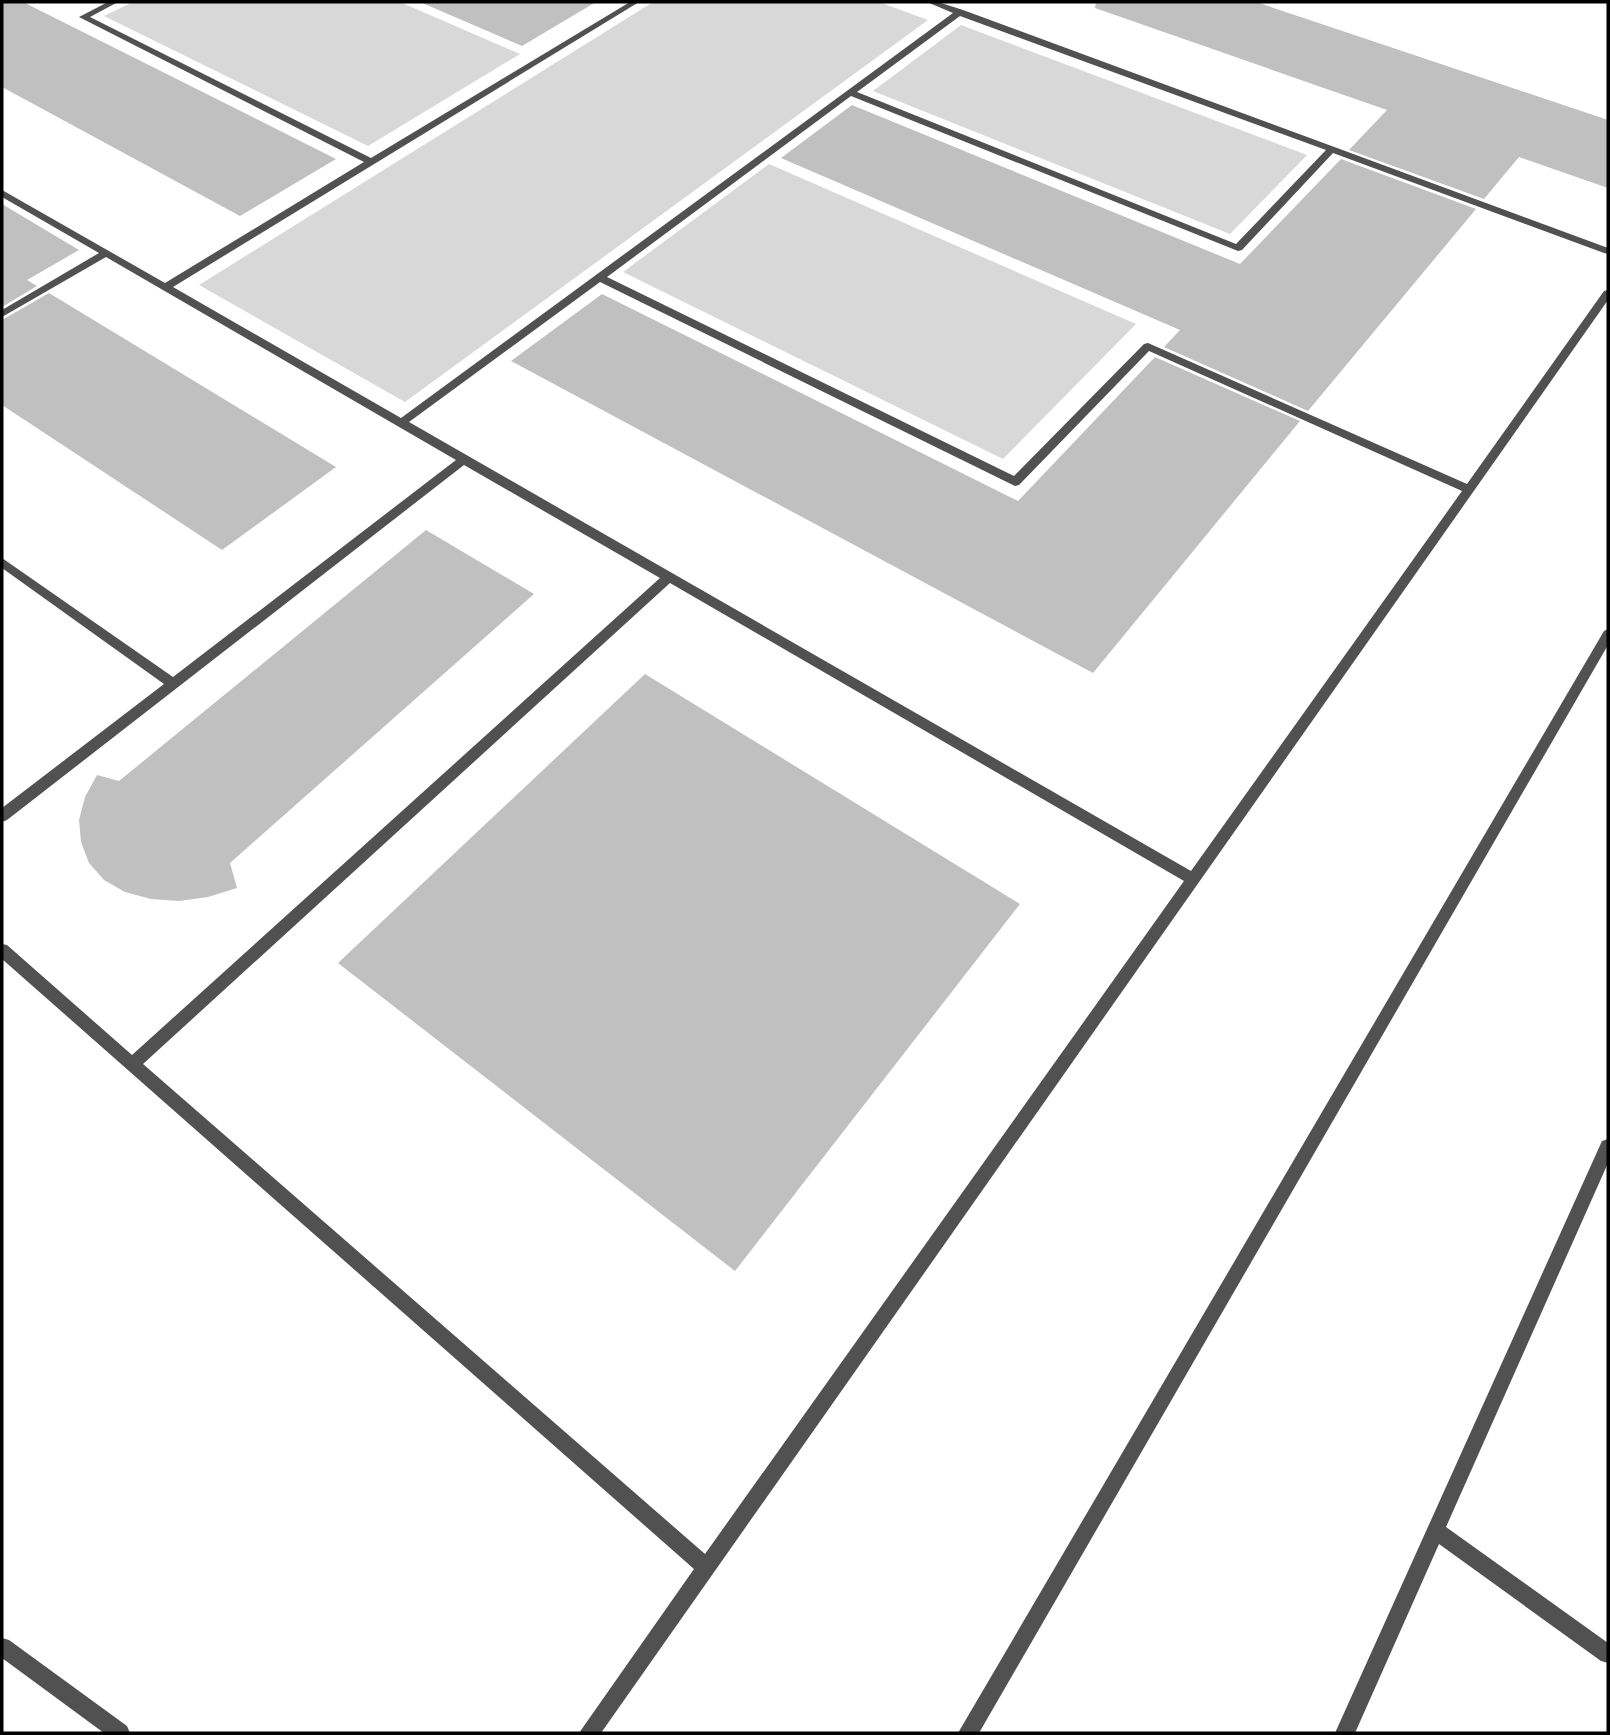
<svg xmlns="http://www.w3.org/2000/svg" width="1610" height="1735" font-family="Manrope,sans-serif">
  <rect width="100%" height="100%" fill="#fff"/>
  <!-- green -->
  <path fill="#d8d8d8" d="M133,2h267l120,52 -152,92 -264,-130z
    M653,2h226l49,18 -523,382 -206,-117z
    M961,25l346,130 -77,79 -357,-143z
    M769,164l367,160 -133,135 -380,-187z"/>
  <!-- building -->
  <path fill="#c0c0c0" d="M2,2h21l313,157 -96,57 -238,-129z
    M420,2h176l-74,44z
    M1096,2h160l352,118v68l-89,-31 -35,42 -135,-49 38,-40 -292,-102z
    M852,105l388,159 101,-105 135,50 -168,202 -144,-64 16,-17 -399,-172z
    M2,204l77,46 -52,30 10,6 -35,21z
    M49,293l287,174 -114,83 -220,-145v-85z
    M602,294l416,207 137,-144 145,64 -207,252 -582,-312z
    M426,530l108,64 -304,269 7,25 -29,9 -29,4 -28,-2 -26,-7 -21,-12 -15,-17 -8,-21 -2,-22 6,-23 12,-22 22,6z
    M645,674l375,230 -285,367 -397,-308z"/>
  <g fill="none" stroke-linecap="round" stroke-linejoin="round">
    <!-- service -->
    <path fill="#515151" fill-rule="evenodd" d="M108,2h10l-28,15 281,141 259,-156h9l-466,285 228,131 552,-405 -26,-11h11l25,8 645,238v6l-4,-1 -271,-100 -91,97 -4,1 -387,-155 -244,181 407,199 130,-132 4,-1 319,141 137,-193 4,-1v10l-1007,1433h-22l115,-164 -692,-610v-15l5,1 125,110 528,-477 -196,-113 -457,355 -5,2v-14l162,-124 -162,-116v-10l171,119 283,-217 -350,-203 -104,60v-7l97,-57 -97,-56v-7l163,93 199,-121 -285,-145zM960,16l366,134 -90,94 -379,-152zM600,282l415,204 4,-1 130,-134 313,140 -271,380 -782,-449zM670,583l514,298 -479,673 -562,-490z
      M1608,1139v24l-162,364 162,116v20l-7,-2 -162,-117 -84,189h-20l267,-592z
      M2,1638l7,2 118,86 3,7h-26l-102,-75z"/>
    <!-- tertiary -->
    <path fill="#515151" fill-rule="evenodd" d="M1608,629v16l-629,1088h-21l646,-1102z"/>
  </g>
  <!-- border -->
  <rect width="1610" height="1735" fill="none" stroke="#000000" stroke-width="7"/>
</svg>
